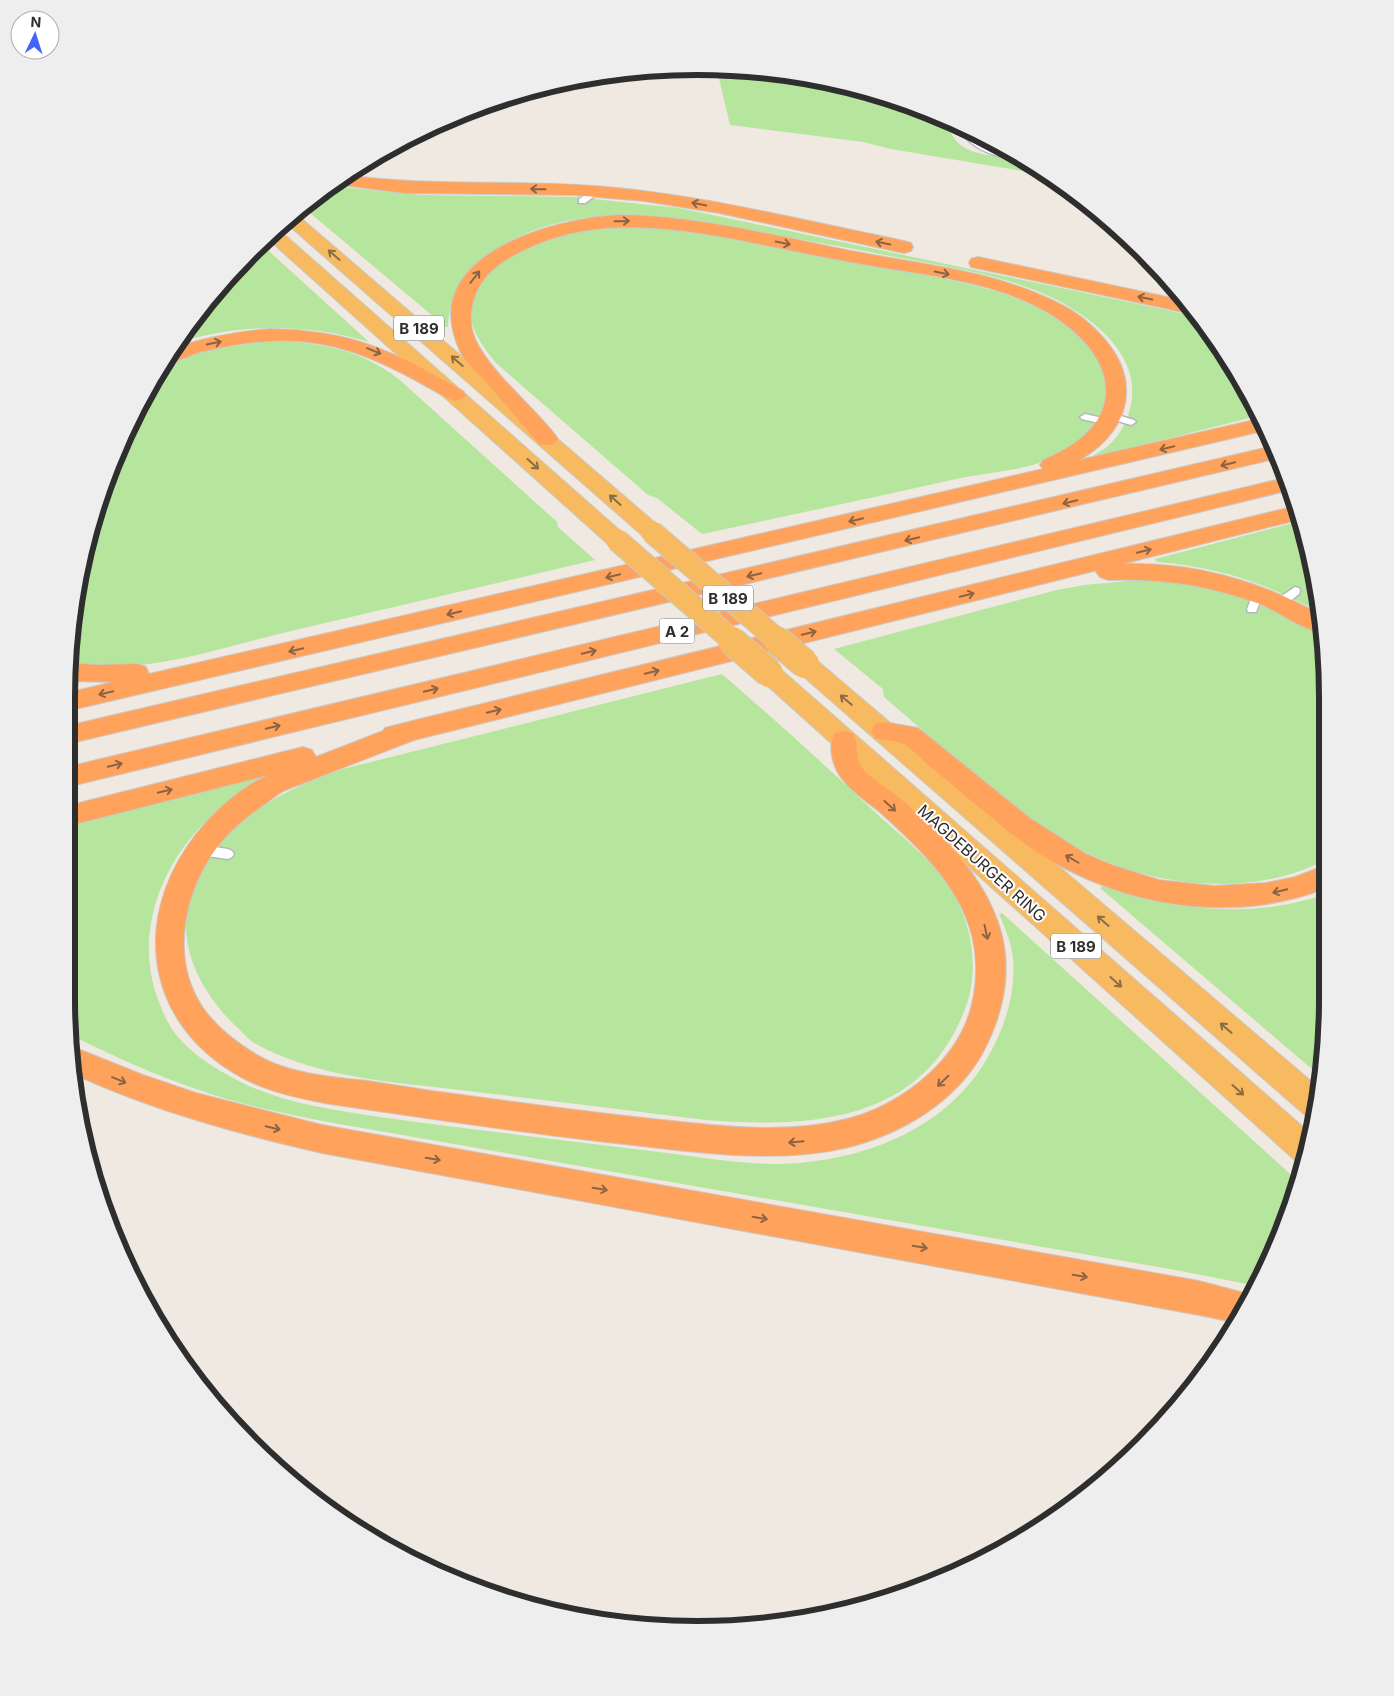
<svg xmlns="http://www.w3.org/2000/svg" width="1394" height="1696" font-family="Inter,sans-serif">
  <rect width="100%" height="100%" fill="#efe9e1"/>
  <!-- green -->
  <path fill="#b6e59e" d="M717,70l63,2 5,1 3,11 38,-2 74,18 27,12 3,6h9l9,3c5,42 55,31 82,42 6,3 11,8 16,12l-155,-26 -28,-7 -133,-17z
    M330,186l93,9 152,2 104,11 521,109 61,98 -170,43c2,-3 12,-8 17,-12 18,-16 28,-43 23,-68 -8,-36 -42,-61 -74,-78 -54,-28 -132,-36 -192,-49 -37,-7 -73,-13 -109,-20 -85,-16 -176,-31 -255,15 -32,19 -51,43 -53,81h-2l-142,-119z
    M616,226c21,1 43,1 64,3 22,3 43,8 64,12 41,8 82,16 123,24 59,11 124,18 178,46 26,14 55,39 60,69 5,30 -16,55 -39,70 -34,22 -73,21 -110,29 -85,19 -170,37 -254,55l-45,-36 -9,-3 -152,-132c-12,-15 -27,-33 -25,-55 4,-41 63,-68 99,-75 15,-4 30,-5 46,-7z
    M260,243l109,99c-63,-19 -132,-19 -194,2l76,-93z
    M267,341c52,1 93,7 134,40l156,141 1,5 37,33c-101,24 -203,47 -304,71 -73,17 -147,46 -223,32l10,-89 36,-118 49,-92 44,-14z
    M1301,521l5,13 13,78c-54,-29 -100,-45 -162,-50l-2,-3z
    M1139,580c24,1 50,2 73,7 40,9 79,29 112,52l2,17v204c-15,7 -30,13 -46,17 -73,18 -156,0 -219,-38 -65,-39 -120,-94 -177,-142l-1,-8 -49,-40 223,-59 27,-5z
    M722,674c53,46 104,92 155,140 26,24 60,49 78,82 18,33 24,78 10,113 -43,114 -155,119 -259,111 -79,-10 -159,-20 -238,-29 -72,-9 -148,-12 -212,-47 -6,-3 -11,-9 -16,-14 -33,-29 -64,-80 -51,-126 21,-76 84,-111 154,-135z
    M268,775v2c-27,17 -53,32 -74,57 -40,47 -58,110 -35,168 5,13 10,25 19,35 13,15 31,28 48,37 47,28 100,35 154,43 46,7 93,12 139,18 47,6 93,11 140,17 38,5 75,11 113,12 84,0 175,-32 217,-109 16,-28 27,-63 24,-96 -1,-16 -8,-30 -14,-45l3,-1 297,269 -36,96 -6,8 -76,-15 -842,-147c-45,-9 -90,-17 -134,-32 -46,-15 -90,-35 -134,-57l-5,-36 1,-174z
    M1103,886c74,24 148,34 223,8v146l-6,36 -220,-188z"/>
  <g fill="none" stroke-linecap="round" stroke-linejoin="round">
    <!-- service casing -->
    <g stroke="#b4b7c1" stroke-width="3">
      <path id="service" d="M960,127c9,4 13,13 22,17 13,7 28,5 39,13 -23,3 -50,-8 -62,-28z
        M593,190l7,2 -15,11h-6v-4z
        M1111,413l23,7 2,2 -5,3 -23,-7 -2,-2z
        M1085,414l26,6 2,2 -5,3 -26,-6 -2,-2z
        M1295,587l4,1 1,3 -1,3 -15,12h-8l-1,-3 1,-3z
        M1258,590l5,4 -7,18h-8l-1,-3 6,-15z
        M200,845l28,4 4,2 2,3 -2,3 -4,2 -28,-4 -4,-2 -2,-3 2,-3z"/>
    </g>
    <!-- trunk casing -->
    <g stroke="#c9c9c9" stroke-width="2">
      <path id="trunk" d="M296,214l364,313 3,5 -3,5 -8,2 -8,-2 -358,-314z
        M278,229l347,306 3,5 -3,5 -8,2 -8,-2 -342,-307z
        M805,655l9,3 505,430 -5,30 -9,-3 -509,-445 -3,-6 3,-6z
        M769,664l9,3 533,467 -6,31 -8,-3 -537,-483 -3,-6 3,-6z"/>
    </g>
    <!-- motorway casing -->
    <g stroke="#c9c9c9" stroke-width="2">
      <path id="motorway" d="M343,175c88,12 176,4 264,12 100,9 199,34 297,54l7,2 2,4 -2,4 -7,2 -185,-40 -75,-12 -71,-6 -168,-2 -72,-9z
        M621,215c80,1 158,22 236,37 68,13 138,19 201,51 31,15 67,49 68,85 2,32 -21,58 -47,72l184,-42 4,12 -1200,281v-18l46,-11 -45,-1v-18l28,2 41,-1 9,3 3,7 894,-205 -3,-4 3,-5c88,-35 79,-104 4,-148 -57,-33 -127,-37 -191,-49 -39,-7 -78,-15 -116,-23 -79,-15 -159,-25 -231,18 -24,14 -39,35 -38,64 1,37 65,85 87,117l-3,5 -8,1 -8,-1c-18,-21 -36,-43 -55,-64 -8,-9 -19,-18 -24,-29 -7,-16 -12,-34 -7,-52 16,-58 116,-82 168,-84z
        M978,257l208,44 11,12 -5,1 -221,-47 -2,-4 2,-4z
        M269,329c83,1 124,22 194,62l3,4 -3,4 -7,2 -7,-2c-72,-41 -121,-68 -208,-55 -14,2 -27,5 -41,8 -11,3 -24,12 -36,10l7,-13c32,-11 65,-17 98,-20z
        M1273,446l5,12 -1211,286v-18z
        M1285,478l5,12 -1223,297v-20z
        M1296,506l5,13 -179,45c69,-2 137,16 197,50l4,19c-16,-1 -46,-22 -63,-29 -50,-19 -99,-26 -152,-24l-8,-3 -4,-5 2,-2 -684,170 -131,51c-21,15 -44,30 -61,50 -37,44 -54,116 -19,167 13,19 34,35 54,47 32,19 74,22 111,26 21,3 43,7 64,10 74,10 147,20 221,28 64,7 131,16 194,0 40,-10 81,-37 105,-71 16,-22 23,-47 24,-74 3,-70 -47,-117 -95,-161 -13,-11 -28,-20 -38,-33 -10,-12 -16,-33 -8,-47l9,-2 9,2c6,10 2,22 7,32 6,10 27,23 37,31 43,37 88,79 104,136 11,41 2,82 -18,120 -27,50 -83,83 -138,96 -72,16 -148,4 -221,-4 -100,-11 -200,-26 -300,-41 -30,-6 -63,-13 -90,-30 -86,-52 -101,-148 -45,-229 18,-26 50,-57 80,-69l-202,51v-20l236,-59 9,3 4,7 67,-26 2,-3 27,-7z
        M884,722l34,6 113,91 55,35 26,11 47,15 55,6 52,-3 29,-6 31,-12v23c-105,41 -229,14 -317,-56 -27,-22 -54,-45 -82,-68 -7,-6 -17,-18 -26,-21 -8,-3 -18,-3 -26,-5l-4,-7 4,-7z
        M73,1047l70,28 53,18 126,32 877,156 53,14 -19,27 -34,-7 -877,-162c-84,-19 -167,-42 -246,-78z"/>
    </g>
    <!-- path -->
    <path stroke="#c9c9c9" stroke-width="2" stroke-dasharray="2.5 1" stroke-linecap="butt" d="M821,82h3"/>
    <!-- service -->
    <use href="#service" fill="#fff" fill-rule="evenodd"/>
    <!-- trunk -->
    <use href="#trunk" fill="#f8ba60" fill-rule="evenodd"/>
    <!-- motorway -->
    <use href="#motorway" fill="#ffa35c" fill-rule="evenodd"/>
    <!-- trunk-bridge-far1 casing -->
    <g stroke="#c9c9c9" stroke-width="24" stroke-linecap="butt">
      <path id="trunk-bridge-far1" d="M652,532l128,110
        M617,540l117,102"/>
    </g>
    <!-- trunk-bridge casing -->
    <g stroke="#c9c9c9" stroke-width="30" stroke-linecap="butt">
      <path id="trunk-bridge" d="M732,641l37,32
        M778,641l27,23"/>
    </g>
    <!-- trunk-bridge-far1 -->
    <use href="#trunk-bridge-far1" stroke="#f8ba60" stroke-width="22"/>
    <!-- trunk-bridge -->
    <use href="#trunk-bridge" stroke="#f8ba60" stroke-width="28"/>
  </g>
  <!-- one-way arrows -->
  <defs><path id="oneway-shaft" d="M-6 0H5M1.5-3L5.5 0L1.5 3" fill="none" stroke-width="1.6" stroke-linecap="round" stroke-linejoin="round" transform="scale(1.25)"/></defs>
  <g stroke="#8c6343">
    <use href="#oneway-shaft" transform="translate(538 189) rotate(-179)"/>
    <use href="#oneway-shaft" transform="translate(699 204) rotate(-169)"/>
    <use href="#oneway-shaft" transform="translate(622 221) rotate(-1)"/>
    <use href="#oneway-shaft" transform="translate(783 243) rotate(11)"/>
    <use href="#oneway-shaft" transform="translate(883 243) rotate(-168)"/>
    <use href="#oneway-shaft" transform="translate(942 273) rotate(11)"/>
    <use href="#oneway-shaft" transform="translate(475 277) rotate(-52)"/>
    <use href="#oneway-shaft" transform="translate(1145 298) rotate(-168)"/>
    <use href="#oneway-shaft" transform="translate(214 343) rotate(-12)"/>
    <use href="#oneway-shaft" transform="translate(374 351) rotate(22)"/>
    <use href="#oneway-shaft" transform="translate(1167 448) rotate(167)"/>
    <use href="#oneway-shaft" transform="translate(1228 464) rotate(166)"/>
    <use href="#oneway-shaft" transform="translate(1070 502) rotate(167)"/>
    <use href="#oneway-shaft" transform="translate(856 520) rotate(167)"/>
    <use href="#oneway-shaft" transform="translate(912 539) rotate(167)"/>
    <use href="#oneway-shaft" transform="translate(1144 551) rotate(-14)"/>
    <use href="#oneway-shaft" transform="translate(754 575) rotate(167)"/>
    <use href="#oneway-shaft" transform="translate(613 576) rotate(167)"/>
    <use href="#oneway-shaft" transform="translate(967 595) rotate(-14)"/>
    <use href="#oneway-shaft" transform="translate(454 613) rotate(167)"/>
    <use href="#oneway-shaft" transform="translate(809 633) rotate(-14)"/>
    <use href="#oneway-shaft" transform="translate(296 650) rotate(167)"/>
    <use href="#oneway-shaft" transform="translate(589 652) rotate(-13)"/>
    <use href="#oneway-shaft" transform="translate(652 672) rotate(-14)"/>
    <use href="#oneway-shaft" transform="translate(431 690) rotate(-13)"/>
    <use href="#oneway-shaft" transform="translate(106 693) rotate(167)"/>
    <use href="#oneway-shaft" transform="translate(494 711) rotate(-14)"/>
    <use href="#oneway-shaft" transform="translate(273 727) rotate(-14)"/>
    <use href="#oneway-shaft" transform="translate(115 765) rotate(-14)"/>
    <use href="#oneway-shaft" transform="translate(165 791) rotate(-14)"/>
    <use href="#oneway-shaft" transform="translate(890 806) rotate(42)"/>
    <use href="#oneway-shaft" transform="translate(1072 859) rotate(-150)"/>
    <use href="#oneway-shaft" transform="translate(1280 891) rotate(167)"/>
    <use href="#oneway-shaft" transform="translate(986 932) rotate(78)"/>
    <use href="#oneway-shaft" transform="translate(119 1080) rotate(23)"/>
    <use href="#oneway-shaft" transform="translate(943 1081) rotate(136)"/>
    <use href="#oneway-shaft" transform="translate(273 1128) rotate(13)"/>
    <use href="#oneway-shaft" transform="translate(796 1142) rotate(175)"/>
    <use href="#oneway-shaft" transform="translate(433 1159) rotate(10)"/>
    <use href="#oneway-shaft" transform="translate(600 1189) rotate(10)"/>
    <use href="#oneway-shaft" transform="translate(760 1218) rotate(10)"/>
    <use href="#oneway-shaft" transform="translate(920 1247) rotate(10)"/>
    <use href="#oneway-shaft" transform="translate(1080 1276) rotate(10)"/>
  </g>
  <g stroke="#896d44">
    <use href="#oneway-shaft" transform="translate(334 255) rotate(-139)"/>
    <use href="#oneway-shaft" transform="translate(457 361) rotate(-139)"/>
    <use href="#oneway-shaft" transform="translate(533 464) rotate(42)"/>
    <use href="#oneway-shaft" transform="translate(615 500) rotate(-138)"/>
    <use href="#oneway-shaft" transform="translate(846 700) rotate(-140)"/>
    <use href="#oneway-shaft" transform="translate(1103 921) rotate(-139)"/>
    <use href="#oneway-shaft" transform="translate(1116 982) rotate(42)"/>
    <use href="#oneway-shaft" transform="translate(1226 1028) rotate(-139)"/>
    <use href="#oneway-shaft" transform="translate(1238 1090) rotate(42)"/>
  </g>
  <g text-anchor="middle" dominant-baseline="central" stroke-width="4" stroke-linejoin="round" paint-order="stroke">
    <!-- shield labels -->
    <g fill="#fff" stroke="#6d6d6d" stroke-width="1">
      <rect x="394" y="315.5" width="50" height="25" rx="4"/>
      <rect x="703" y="585.5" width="50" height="25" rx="4"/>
      <rect x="659.5" y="618.5" width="35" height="25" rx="4"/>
      <rect x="1051" y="933.5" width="50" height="25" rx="4"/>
    </g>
    <g font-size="15" font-weight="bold" fill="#2e2e2e">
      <text x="419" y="328">B 189</text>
      <text x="728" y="598">B 189</text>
      <text x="677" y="631">A 2</text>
      <text x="1076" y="946">B 189</text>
    </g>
    <!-- street labels -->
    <g font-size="16" fill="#2e2e2e" stroke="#fff">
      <text transform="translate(982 863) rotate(42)">MAGDEBURGER RING</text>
    </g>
  </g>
  <!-- crop -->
  <path d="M0 0H1394V1696H0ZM697 75H697A622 622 0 0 1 1319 697V999A622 622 0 0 1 697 1621H697A622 622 0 0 1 75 999V697A622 622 0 0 1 697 75Z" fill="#eee" fill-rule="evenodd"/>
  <path fill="none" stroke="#2e2e2e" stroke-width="6" d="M697 75H697A622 622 0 0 1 1319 697V999A622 622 0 0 1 697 1621H697A622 622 0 0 1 75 999V697A622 622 0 0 1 697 75Z"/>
  <!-- north arrow -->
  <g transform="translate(35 35) rotate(4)"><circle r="24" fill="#ffffff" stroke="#ababab"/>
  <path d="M0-4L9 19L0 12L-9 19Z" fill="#4264fb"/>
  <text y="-8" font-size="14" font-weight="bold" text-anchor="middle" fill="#2e2e2e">N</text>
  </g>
</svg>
